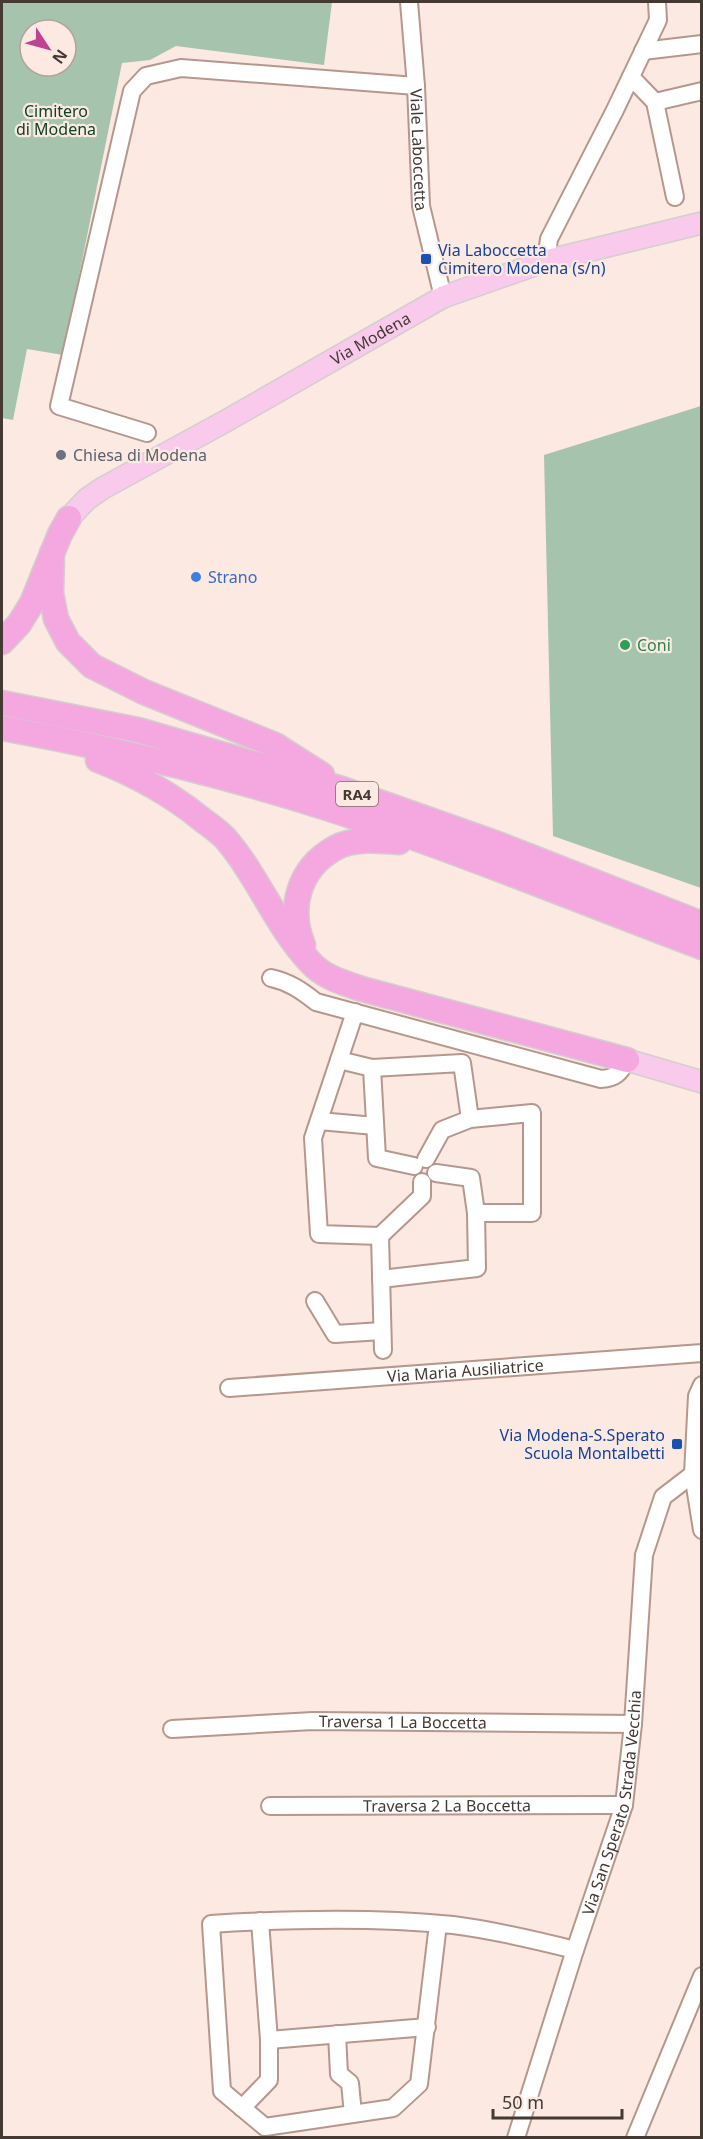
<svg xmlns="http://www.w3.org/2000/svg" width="703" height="2139" font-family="'Noto Sans',sans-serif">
  <rect width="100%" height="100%" fill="#fce9e2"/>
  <!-- green -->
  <path fill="#a6c3ad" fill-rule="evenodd" d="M2,2h330l-8,63 -148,-19 -26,14 -28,3 -59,292 -36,-6 -14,71 -11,-2zM30,30h36v36h-36z
    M701,406h1l-1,482 -148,-52 -9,-381z"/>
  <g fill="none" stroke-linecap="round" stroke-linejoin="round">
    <!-- minor casing -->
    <g stroke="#b5978c" stroke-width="20">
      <g id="minor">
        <path id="s1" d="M409,2l7,84 5,120 22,91"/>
        <path d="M643,51l59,-7"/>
        <path d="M631,77l24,25 20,95"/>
        <path d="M655,102l47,-11"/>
        <path d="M546,261l3,-22 66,-129 43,-90 -1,-18"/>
        <path d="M147,433l-88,-27 73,-315 14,-15 35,-8 235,18"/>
        <path d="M271,978c18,4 30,12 45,24l285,77c15,-1 19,-6 26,-19"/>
        <path d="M355,1012l-42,126 6,96 61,2 42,-40v-14"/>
        <path d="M339,1060l33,8 90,-5 8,56"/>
        <path d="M372,1068l5,90 37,8"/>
        <path d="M319,1121l56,5"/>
        <path d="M426,1159l16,-29 28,-11 62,-6v100h-56"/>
        <path d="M380,1236l3,114"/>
        <path d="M381,1279l96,-11 -1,-55 -5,-35 -35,-5"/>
        <path d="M315,1301l20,33 47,-3"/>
        <path d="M702,1385l-5,11 -4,78 9,56"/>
        <path id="s2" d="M229,1388l473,-35"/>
        <path id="s3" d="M172,1729l141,-8 320,3"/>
        <path id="s4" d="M270,1806l354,-1"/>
        <path d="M438,1924l-19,160 -26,24 -128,19 -43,-36 -11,-167c80,-5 162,-7 242,1 41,5 82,15 122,25"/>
        <path d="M337,2034l2,40 11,9 3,31"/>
        <path d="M269,2040l158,-13"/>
        <path d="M242,2108l27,-28v-40l-9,-119"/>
        <path id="s5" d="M516,2138l59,-188 49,-145 9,-81 11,-169 19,-58 30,-23"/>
        <path d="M635,2138l67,-162"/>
      </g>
    </g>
    <!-- major casing -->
    <g stroke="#d2cfce" stroke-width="24">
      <g id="major">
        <path id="s6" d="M69,518l18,-19 16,-11 121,-66 219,-125 103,-36 156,-38"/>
        <path d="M627,1060l75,22"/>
      </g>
    </g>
    <!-- highway casing -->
    <g stroke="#d2cfce" stroke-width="27">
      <path id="highway" d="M52,553l-1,40 5,26 12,23 24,24 52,26 131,53 47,30
        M2,642l17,-18 13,-21 28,-69 9,-16
        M2,703l136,27 204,59 153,54 207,81
        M2,728c110,20 219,46 325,80 127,41 250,92 375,139
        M98,760c39,15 73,34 106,61 7,5 15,11 21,17 33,38 51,88 85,124 13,15 34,21 52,27l265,71
        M303,945c-15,-37 -5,-76 32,-97 18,-10 44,-8 64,-6"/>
    </g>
    <!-- minor -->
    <use href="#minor" stroke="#fff" stroke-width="16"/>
    <!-- major -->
    <use href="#major" stroke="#f9caec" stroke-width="21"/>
    <!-- highway -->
    <use href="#highway" stroke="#f5a7df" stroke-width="24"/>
  </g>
  <!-- markers -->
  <g fill="#1a4fb4" stroke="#fce9e2" stroke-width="2">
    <rect x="420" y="253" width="12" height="12" rx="3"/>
    <rect x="671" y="1438" width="12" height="12" rx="3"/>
  </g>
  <circle fill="#6b7280" stroke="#fce9e2" stroke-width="2" cx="61" cy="455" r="6"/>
  <circle fill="#3f7fe0" stroke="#fce9e2" stroke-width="2" cx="196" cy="577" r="6"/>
  <circle fill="#2e9e5b" stroke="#fce9e2" stroke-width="2" cx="625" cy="645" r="6"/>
  <g text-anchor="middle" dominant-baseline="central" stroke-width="4.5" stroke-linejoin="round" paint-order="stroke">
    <!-- shield labels -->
    <rect fill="#fce9e2" stroke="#7c6e68" stroke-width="1.5" x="336" y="782" width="42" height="24" rx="4.5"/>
    <g font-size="15" font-weight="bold" fill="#453934">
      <text x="357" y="794">RA4</text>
    </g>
    <!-- park labels -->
    <g font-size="16" fill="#0d4323" stroke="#fce9e2">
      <text x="56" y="111">Cimitero<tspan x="56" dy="18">di Modena</tspan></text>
    </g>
    <!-- street labels -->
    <g font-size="16" fill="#453934" stroke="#fce9e2">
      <text stroke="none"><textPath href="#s1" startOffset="148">Viale Laboccetta</textPath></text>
      <text stroke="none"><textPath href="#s6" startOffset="352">Via Modena</textPath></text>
      <text stroke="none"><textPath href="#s2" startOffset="237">Via Maria Ausiliatrice</textPath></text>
      <text stroke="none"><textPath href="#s3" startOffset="231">Traversa 1 La Boccetta</textPath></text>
      <text stroke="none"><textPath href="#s5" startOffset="350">Via San Sperato Strada Vecchia</textPath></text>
      <text stroke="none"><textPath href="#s4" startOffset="177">Traversa 2 La Boccetta</textPath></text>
    </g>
    <!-- transit labels -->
    <g font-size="16" fill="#164399" stroke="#fce9e2" text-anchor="start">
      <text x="438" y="250">Via Laboccetta<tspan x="438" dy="18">Cimitero Modena (s/n)</tspan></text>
      <text x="665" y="1435" text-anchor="end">Via Modena-S.Sperato<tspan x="665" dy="18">Scuola Montalbetti</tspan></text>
    </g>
    <!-- worship labels -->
    <g font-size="16" fill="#5b616d" stroke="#fce9e2" text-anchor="start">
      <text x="73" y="455">Chiesa di Modena</text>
    </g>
    <!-- shop labels -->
    <g font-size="16" fill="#366cbe" stroke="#fce9e2" text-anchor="start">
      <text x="208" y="577">Strano</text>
    </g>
    <!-- leisure labels -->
    <g font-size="16" fill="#27864d" stroke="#fce9e2" text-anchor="start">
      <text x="637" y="645">Coni</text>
    </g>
  </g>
  <!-- border -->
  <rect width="703" height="2139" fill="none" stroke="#453934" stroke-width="6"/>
  <!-- north arrow -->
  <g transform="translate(48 48) rotate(126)"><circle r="28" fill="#fce9e2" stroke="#b3a39c" stroke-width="1.5"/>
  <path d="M0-4.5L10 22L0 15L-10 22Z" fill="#bf4290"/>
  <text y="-9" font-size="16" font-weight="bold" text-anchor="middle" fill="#453934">N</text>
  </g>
  <!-- scale -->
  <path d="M493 2109v9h129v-9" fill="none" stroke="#453934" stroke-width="3"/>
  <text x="502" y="2109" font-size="18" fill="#453934" stroke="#fce9e2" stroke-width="4.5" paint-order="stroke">50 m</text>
</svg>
